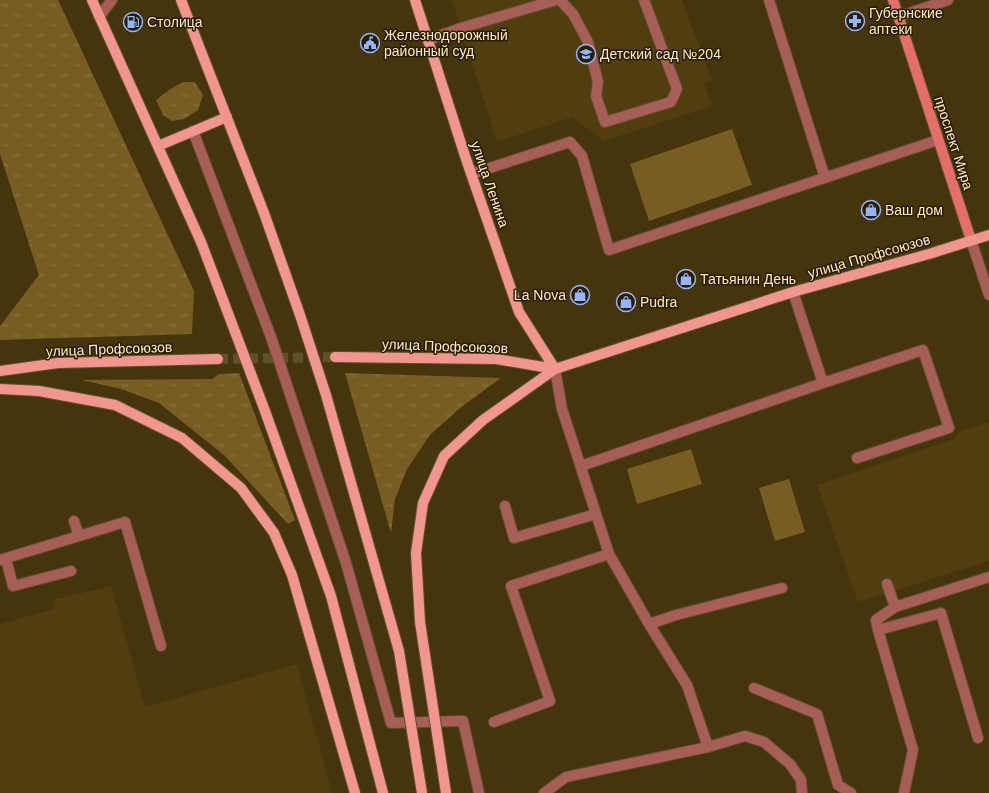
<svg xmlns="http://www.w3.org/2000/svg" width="989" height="793" font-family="Helvetica,sans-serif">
  <defs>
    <pattern id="grass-tufts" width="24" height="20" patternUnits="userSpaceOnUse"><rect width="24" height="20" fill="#775d23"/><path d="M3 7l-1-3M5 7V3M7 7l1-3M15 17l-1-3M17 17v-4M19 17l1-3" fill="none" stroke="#8b7441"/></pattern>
  </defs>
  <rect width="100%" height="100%" fill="#45340c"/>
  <!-- built -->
  <path fill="#513e10" d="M452,0h230l30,80 -8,3 8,23 -108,35 -32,-24 -75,25z
    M989,422v139l-131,41 -41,-117 137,-46 7,-8z
    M111,586l34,121 152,-43 35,129h-332v-169l54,-15 -1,-9z"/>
  <!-- grass -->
  <path fill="url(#grass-tufts)" d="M0,0h58l136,291 -2,43 -192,6v-14l39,-51 -39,-121z
    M183,82h12l8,13 -5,15 -14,9 -12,2 -9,-6 -7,-15 13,-10z
    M239,373l56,147 -7,4 -63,-68 -66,-53 -38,-14 -39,-9 130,-1 7,-5z
    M345,373l156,5 -41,30 -30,27 -23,34 -12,30 -4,34z"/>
  <!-- green -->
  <path fill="#775d23" d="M732,129l20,56 -103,36 -19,-57z
    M691,449l11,35 -65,20 -10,-35z
    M789,479l16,53 -30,9 -16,-53z"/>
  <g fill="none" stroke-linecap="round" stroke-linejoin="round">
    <!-- primary-tunnel -->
    <path stroke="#614f28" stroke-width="10" stroke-dasharray="10 5" stroke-linecap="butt" d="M218,359l117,-2"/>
    <!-- service casing -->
    <g stroke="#62512a" stroke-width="12">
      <path id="service" d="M560,0l13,14 15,28 10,40 -2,14 9,26 66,-20 6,-13 -33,-89
        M769,0l56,178
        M99,17l13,-17
        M898,17l50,-17
        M428,40l33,-12 95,-28
        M193,131l78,206 75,226 45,160 72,-2 16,72
        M471,174l99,-32 12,14 27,94 329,-110
        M793,292l30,91 100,-33 26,78 -92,30
        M555,369l7,40 47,145 40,70 38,61 21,62
        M581,466l242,-83
        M505,506l9,32 82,-24
        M74,521l5,15
        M6,559l7,27 58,-15
        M0,560l125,-38 36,124
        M887,584l8,23
        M649,624l27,-9 106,-27
        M878,630l35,120 -9,43
        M754,688l63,26 21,71 13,8
        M494,722l56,-21 -39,-115 98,-32
        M978,738l-37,-125 -63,17 -2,-10 19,-13 94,-30
        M544,793l22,-16 142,-30 37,-11 19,6 26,22 11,16 1,13"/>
    </g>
    <!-- minor casing -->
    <g stroke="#62512a" stroke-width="12">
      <path id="minor" d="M971,240l18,55"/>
    </g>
    <!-- secondary casing -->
    <g stroke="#62512a" stroke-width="12">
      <path id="secondary" d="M893,0l78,240"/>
    </g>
    <!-- primary casing -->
    <g stroke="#62512a" stroke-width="12">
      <path id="primary" d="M92,0l109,242
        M181,0l83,213
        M415,0l51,159 53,153 36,57
        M158,146l69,-29
        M335,357l161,2 59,10 238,-77 136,-38 60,-19
        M0,371l58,-8 160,-4
        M0,389l39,2 76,14 67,33 59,50 33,45 18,42 63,218
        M265,411l66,185 52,197
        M420,622l-4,-69 7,-50 21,-47 39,-36 72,-51"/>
    </g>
    <!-- service -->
    <use href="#service" stroke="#a75d58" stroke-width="10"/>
    <!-- minor -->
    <use href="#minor" stroke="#a75d58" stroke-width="10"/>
    <!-- secondary -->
    <use href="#secondary" stroke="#e46f69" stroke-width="10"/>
    <!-- primary -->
    <use href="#primary" stroke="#f1968f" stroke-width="10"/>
    <!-- primary-bridge casing -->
    <g stroke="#62512a" stroke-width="12" stroke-linecap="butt">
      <path id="primary-bridge" d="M264,213l36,102 26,80 73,256 23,142
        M201,242l64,169
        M420,622l26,171"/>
    </g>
    <!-- primary-bridge -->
    <use href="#primary-bridge" stroke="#f1968f" stroke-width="10"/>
  </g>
  <!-- icons -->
  <defs>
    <g id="pharmacy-ring" transform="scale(1)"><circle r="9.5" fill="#291c00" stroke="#95b6fd" stroke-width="1.5"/><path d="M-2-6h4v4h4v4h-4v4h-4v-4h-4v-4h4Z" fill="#95b6fd"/></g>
    <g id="fuel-ring" transform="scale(1)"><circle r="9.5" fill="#291c00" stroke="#95b6fd" stroke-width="1.5"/><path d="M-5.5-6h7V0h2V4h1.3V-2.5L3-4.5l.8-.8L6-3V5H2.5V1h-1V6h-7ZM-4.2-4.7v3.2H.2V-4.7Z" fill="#95b6fd"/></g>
    <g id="civic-ring" transform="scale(1)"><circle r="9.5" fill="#291c00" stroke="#95b6fd" stroke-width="1.5"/><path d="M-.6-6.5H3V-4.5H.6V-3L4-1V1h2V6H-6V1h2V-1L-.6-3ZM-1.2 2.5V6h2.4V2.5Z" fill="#95b6fd"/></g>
    <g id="school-ring" transform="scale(1)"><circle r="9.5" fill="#291c00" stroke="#95b6fd" stroke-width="1.5"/><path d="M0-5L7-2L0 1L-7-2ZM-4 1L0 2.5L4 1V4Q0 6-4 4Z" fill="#95b6fd"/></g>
    <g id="shop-ring" transform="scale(1)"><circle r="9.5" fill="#291c00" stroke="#95b6fd" stroke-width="1.5"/><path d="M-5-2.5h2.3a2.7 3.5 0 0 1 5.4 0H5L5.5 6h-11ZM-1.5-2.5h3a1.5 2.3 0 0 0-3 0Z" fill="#95b6fd"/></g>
  </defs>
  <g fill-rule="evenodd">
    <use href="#pharmacy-ring" x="855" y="21"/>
    <use href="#fuel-ring" x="133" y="22"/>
    <use href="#civic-ring" x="370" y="43"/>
    <use href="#school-ring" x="586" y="54"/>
    <use href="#shop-ring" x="871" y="210"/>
    <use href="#shop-ring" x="686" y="279"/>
    <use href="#shop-ring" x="580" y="295"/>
    <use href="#shop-ring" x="626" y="302"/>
  </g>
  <g text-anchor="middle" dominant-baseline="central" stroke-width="3" stroke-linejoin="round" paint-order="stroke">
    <!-- poi labels -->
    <g font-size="14" fill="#fdebc8" stroke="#291c00" text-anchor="start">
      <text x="869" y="13">Губернские<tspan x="869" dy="16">аптеки</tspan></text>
      <text x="147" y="22">Столица</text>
      <text x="384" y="35">Железнодорожный<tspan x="384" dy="16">районный суд</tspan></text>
      <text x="600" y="54">Детский сад №204</text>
      <text x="885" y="210">Ваш дом</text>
      <text x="700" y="279">Татьянин День</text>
      <text x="566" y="295" text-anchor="end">La Nova</text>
      <text x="640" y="302">Pudra</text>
    </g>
    <!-- street labels -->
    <g font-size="14" fill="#fdebc8" stroke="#291c00">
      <text transform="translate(954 143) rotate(72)">проспект Мира</text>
      <text transform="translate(490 184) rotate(71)">улица Ленина</text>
      <text transform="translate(869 256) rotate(-16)">улица Профсоюзов</text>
      <text transform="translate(445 346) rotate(2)">улица Профсоюзов</text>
      <text transform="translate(109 349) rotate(-2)">улица Профсоюзов</text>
    </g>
  </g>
</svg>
